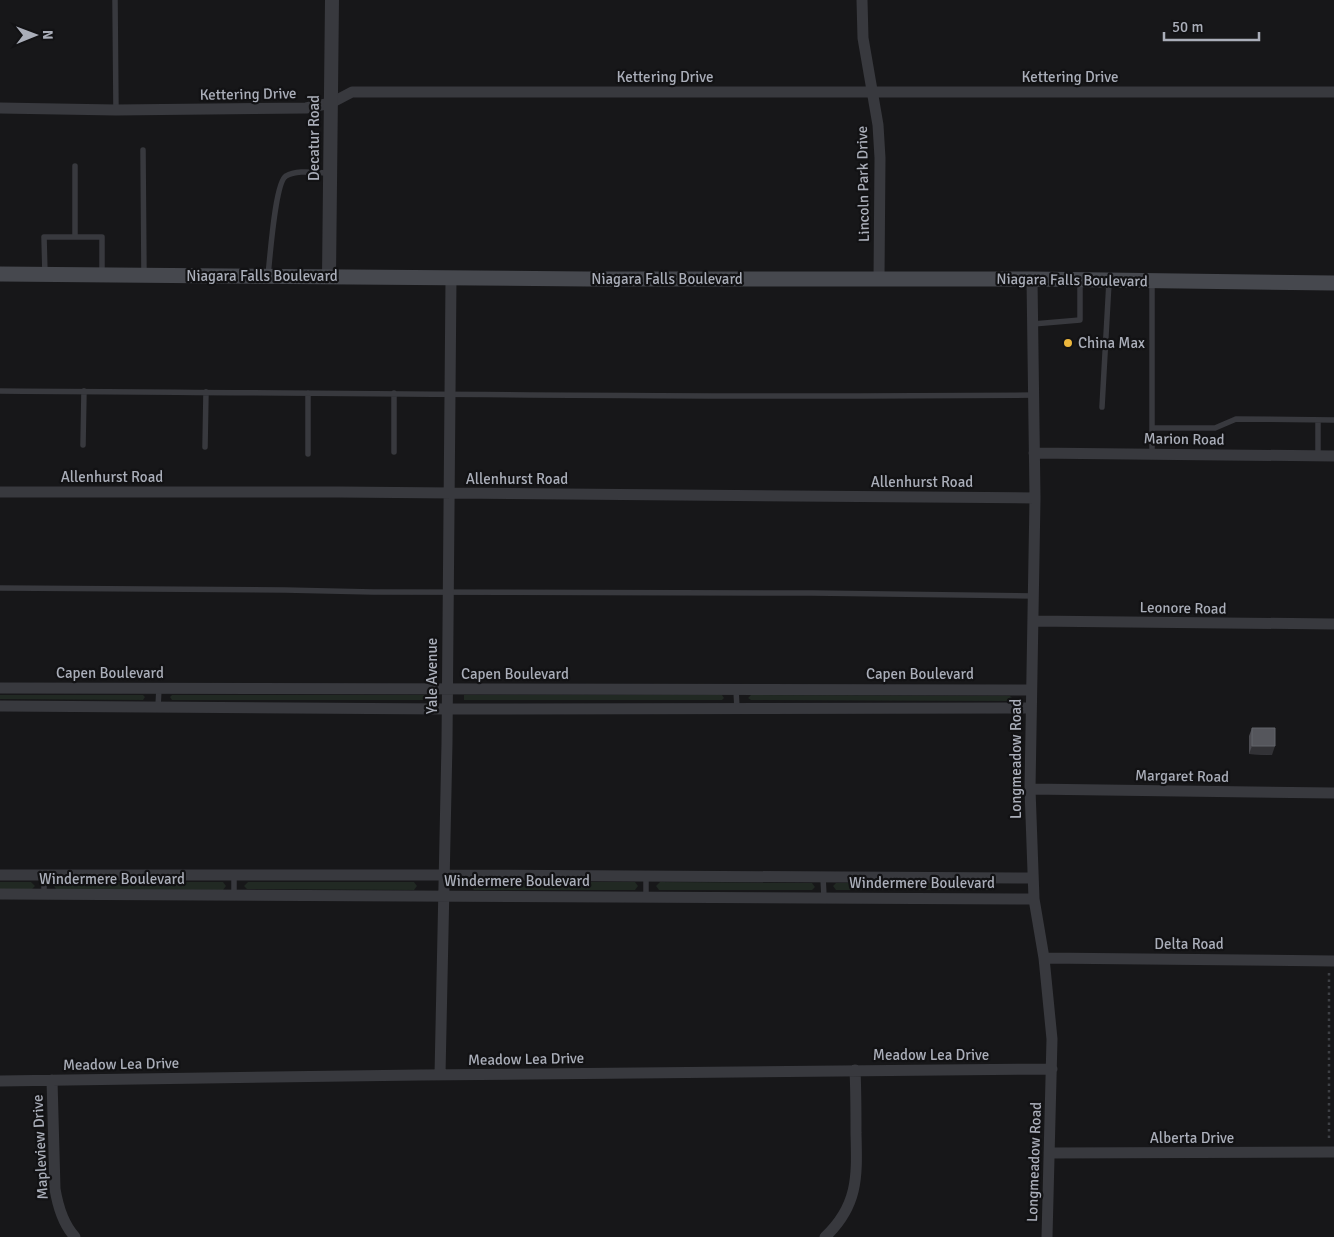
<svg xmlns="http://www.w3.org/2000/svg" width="1334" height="1237" font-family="Signika,sans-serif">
  <rect width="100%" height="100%" fill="#171719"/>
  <!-- green -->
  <path fill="#212923" d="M0,695h143l2,2 -2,3 -143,-1z
    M172,695h258l2,2 -2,3h-258l-2,-3z
    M464,695h258l2,3 -2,2h-258z
    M751,695l259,1 2,2 -2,3 -259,-1 -3,-2z
    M0,882h31l4,4 -3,3h-32z
    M56,882h167l3,4 -3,4 -167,-1 -3,-4z
    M248,882h166l3,4 -3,4 -167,-1 -3,-3z
    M474,882h161l3,4 -3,4h-161l-4,-4z
    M660,882l152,1 3,4 -3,3h-153l-3,-4z
    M836,883h156l4,4 -4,3h-156l-3,-4z"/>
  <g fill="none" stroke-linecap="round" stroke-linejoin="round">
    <!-- path -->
    <path stroke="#3e4045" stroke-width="2.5" stroke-dasharray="2.5 4" stroke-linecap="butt" d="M1329,973v169"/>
    <!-- service -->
    <path stroke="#38393e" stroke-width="5.5" d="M115,0l1,110
      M143,150l1,125
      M75,166v71
      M45,274l-1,-37h58v38
      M268,275c2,-16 7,-93 18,-99 11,-7 31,-3 43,-3
      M1033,324l47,-4v-38
      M0,391c345,2 689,7 1034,4
      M1102,407l7,-125
      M1152,428h63l21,-9 98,1
      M83,445l1,-54
      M205,447l1,-55
      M394,452v-59
      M308,454v-61
      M1152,454v-171
      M1318,456v-36
      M0,588l285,2 88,2 439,1 221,3
      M736,689l1,20
      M158,707l1,-19
      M44,875v19
      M234,875v19
      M646,876v20
      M823,877l1,20"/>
    <!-- minor -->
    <path stroke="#38393e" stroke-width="11" d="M862,0l1,38 15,87 2,33 -1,121
      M0,108l116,2 190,-2 25,-5 21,-11h982
      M1032,279l3,219 -5,291 4,110 10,59 8,81 -5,198
      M1034,453l300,3
      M0,492h339l696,6
      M1033,621l301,3
      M0,688l1031,2
      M0,706l447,3 583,-1
      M1030,789l304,4
      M0,875h444l589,3
      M0,894l1034,5
      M1044,958l290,3
      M440,1075l7,-332 4,-465
      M52,1080l3,109c3,18 8,35 20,48
      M0,1081l420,-6 632,-6
      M1049,1153l285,-1
      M825,1237c34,-32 32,-62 31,-104 0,-21 0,-42 -1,-63"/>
    <!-- tertiary -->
    <path stroke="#38393e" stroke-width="14" d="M329,276l3,-276"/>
    <!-- secondary -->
    <path stroke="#46484e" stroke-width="15" d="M0,274l587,5h445l302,4"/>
  </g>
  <!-- wall -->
  <path fill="#4b4b51" d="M1252,728l20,27 -23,-1v-18z"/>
  <!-- shaded-wall -->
  <path fill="#323236" d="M1252,746h23l-3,9 -23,-1z"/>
  <!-- building -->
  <path fill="#55565c" stroke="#63646b" d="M1252,728h23v18h-23z"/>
  <!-- markers -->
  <circle fill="#ecb73d" stroke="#121214" stroke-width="2" cx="1068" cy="343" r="5"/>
  <g text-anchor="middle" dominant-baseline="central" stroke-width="4.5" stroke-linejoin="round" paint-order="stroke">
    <!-- street labels -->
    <g font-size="15" fill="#aaaeb9" stroke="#121214">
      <text x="665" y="77">Kettering Drive</text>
      <text x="1070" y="77">Kettering Drive</text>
      <text transform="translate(248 94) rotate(-1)">Kettering Drive</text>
      <text transform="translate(314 138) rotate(-90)">Decatur Road</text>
      <text transform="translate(863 184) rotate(-91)">Lincoln Park Drive</text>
      <text x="262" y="276">Niagara Falls Boulevard</text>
      <text x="667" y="279">Niagara Falls Boulevard</text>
      <text transform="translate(1072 280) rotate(1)">Niagara Falls Boulevard</text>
      <text transform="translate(1184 439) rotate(1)">Marion Road</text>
      <text x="112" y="477">Allenhurst Road</text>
      <text x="517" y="479">Allenhurst Road</text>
      <text x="922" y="482">Allenhurst Road</text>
      <text transform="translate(1183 608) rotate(1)">Leonore Road</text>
      <text x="110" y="673">Capen Boulevard</text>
      <text x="515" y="674">Capen Boulevard</text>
      <text x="920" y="674">Capen Boulevard</text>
      <text transform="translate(432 676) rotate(-90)">Yale Avenue</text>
      <text transform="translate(1016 759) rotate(-90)">Longmeadow Road</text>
      <text transform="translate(1182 776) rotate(1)">Margaret Road</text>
      <text x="112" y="879">Windermere Boulevard</text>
      <text x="517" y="881">Windermere Boulevard</text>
      <text x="922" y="883">Windermere Boulevard</text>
      <text x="1189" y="944">Delta Road</text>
      <text x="931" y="1055">Meadow Lea Drive</text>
      <text transform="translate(526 1059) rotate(-1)">Meadow Lea Drive</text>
      <text transform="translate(121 1064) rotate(-1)">Meadow Lea Drive</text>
      <text x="1192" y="1138">Alberta Drive</text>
      <text transform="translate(40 1147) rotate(-93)">Mapleview Drive</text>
      <text transform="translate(1034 1162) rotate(-88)">Longmeadow Road</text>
    </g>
    <!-- poi labels -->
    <g font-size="15" fill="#aaaeb9" stroke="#121214" text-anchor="start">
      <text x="1078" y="343">China Max</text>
    </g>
  </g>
  <!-- north arrow -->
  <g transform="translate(35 35) rotate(89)" stroke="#121214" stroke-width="4" paint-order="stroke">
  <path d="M0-4L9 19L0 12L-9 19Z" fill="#aaaeb9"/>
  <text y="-8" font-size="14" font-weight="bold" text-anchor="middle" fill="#aaaeb9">N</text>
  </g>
  <!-- scale -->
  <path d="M1164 32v8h95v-8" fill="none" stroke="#aaaeb9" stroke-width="2.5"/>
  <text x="1172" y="32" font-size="15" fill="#aaaeb9" stroke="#121214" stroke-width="4" paint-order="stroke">50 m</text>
</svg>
